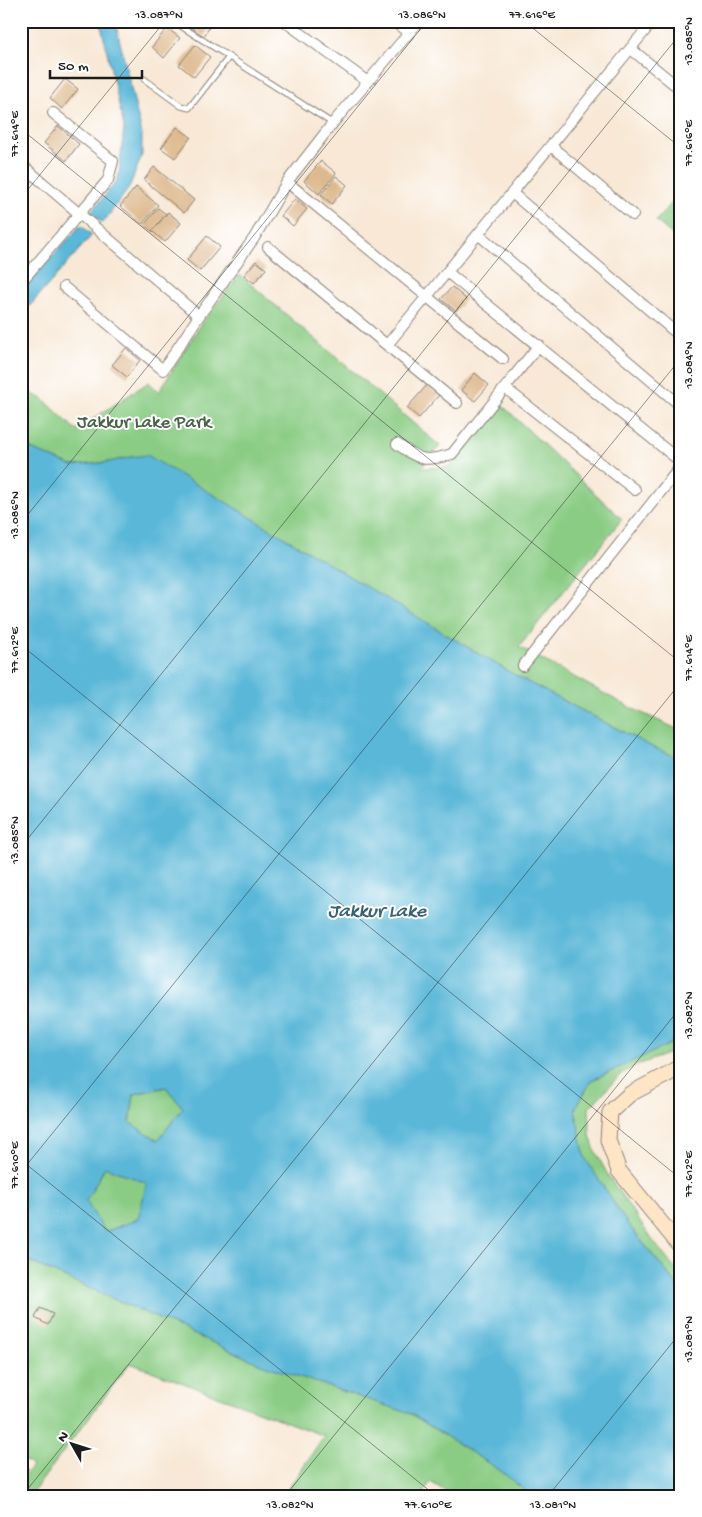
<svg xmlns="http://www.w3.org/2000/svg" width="702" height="1517" font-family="'Gochi Hand',sans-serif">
  <rect width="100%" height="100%" fill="#fff"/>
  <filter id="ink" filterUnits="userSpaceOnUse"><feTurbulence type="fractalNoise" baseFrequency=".02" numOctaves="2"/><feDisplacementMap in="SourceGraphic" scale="10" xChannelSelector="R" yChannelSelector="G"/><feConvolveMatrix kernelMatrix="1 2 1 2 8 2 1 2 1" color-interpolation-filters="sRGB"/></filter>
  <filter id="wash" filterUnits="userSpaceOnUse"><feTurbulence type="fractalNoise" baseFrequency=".0096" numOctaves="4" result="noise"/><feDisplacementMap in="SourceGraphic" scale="20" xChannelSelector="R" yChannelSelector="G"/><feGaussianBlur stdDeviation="1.12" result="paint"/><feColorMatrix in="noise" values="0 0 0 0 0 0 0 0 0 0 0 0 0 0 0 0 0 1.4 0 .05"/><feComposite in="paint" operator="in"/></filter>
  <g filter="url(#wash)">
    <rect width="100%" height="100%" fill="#f8e8d5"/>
    <!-- green -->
    <path fill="#8acc84" stroke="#537450" d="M681,192v50l-25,-21z
      M240,275l200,171 -19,22 27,-1 54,-62 120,114 -103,128 108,59 54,25v28l-29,-12 -136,-71 -292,-174 -93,-45 -22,5 -37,4 -51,-21v-56l22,10 33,31 73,-48 10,10 41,-67z
      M681,1039v10l-46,17 -15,9 -31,33 1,27 5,16 14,26 42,61 30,39v13l-54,-67 -43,-65 -9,-49 17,-29z
      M166,1087l17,21 -25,32 -28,-16 4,-30z
      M105,1167l42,16 -9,36 -33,13 -20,-31z
      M21,1258l240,106 150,50 90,57 30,25h-77l-24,-14 -8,14h-139l41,-60 -194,-73 -100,133h-9v-15l11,-15 -11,-8v-125l9,-9 -9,-9z"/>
    <!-- water -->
    <path fill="#5ab7d8" stroke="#3b6a7a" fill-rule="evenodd" d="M100,21h15l27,113v21l-13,33 -26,35 -13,-10 26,-31 3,-10 5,-45z
      M81,225l11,10 -71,81v-26z
      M21,445l51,21 37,-4 22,-5 16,-2 369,221 136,71 29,12v280l-89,41 -17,29 10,49 42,65 54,67v206h-150l-30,-25 -90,-57 -150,-50 -240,-106zM166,1087l17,21 -25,32 -28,-17 4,-29zM105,1167l42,16 -9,36 -33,13 -19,-31z"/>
    <g id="blocks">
      <!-- building -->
      <path fill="#deb98e" d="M188,21h25l-9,15 -18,-12z
        M167,28l13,10 -16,20 -12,-11z
        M195,45l15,12 -16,20 -15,-12z
        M65,79l13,10 -16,20 -12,-11z
        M58,126l21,18 -13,17 -22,-18z
        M177,127l14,10 -16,21 -14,-10z
        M321,161l15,12 -17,21 -15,-13z
        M154,167l40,33 -10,13 -40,-33z
        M336,176l11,9 -15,19 -11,-9z
        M136,187l22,18 -16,19 -22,-18z
        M295,199l12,10 -14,17 -12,-10z
        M158,208l8,6 -14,17 -8,-6z
        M168,212l13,11 -16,19 -13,-11z
        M207,236l13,11 -20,24 -13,-11z
        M256,261l10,8 -12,14 -10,-8z
        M452,287l14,12 -10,12 -15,-12z
        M126,348l14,12 -13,17 -15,-12z
        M475,373l14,12 -14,16 -14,-11z
        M427,385l12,10 -20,23 -12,-10z
        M21,1308l9,7 -9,12z
        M40,1308l13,6 -5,11 -13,-7z"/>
    </g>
  </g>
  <g filter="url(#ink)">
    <use href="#blocks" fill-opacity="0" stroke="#8a8278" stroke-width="1"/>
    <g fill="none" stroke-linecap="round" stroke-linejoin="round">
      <!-- lane casing -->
      <g stroke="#8a8278" stroke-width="7">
        <path id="lane" d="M173,21l159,102
          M144,79l37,27 8,2 40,-51
          M21,1466l4,3 -4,4"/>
      </g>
      <!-- street casing -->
      <g stroke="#8a8278" stroke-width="12">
        <path id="street" d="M284,21l84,61
          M393,21l16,12
          M631,49l43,35
          M551,146l82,69
          M21,164l178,152
          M287,182l216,177
          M512,193l169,144
          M478,234l203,172
          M268,247l189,156
          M447,272l234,190
          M21,282l87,-102 5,-19 -60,-48
          M64,287l99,83 36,-54 55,-78 33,-56 46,-59 86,-102
          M387,345l266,-324
          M505,388l130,102
          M397,444c23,16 27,19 55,10l87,-109
          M523,666l158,-200"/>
      </g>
      <!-- secondary casing -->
      <g stroke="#8a8278" stroke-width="17">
        <path id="secondary" d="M681,1067l-51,27 -20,18 -2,28 11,31 62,76"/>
      </g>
      <!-- lane -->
      <use href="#lane" stroke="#fff" stroke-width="5"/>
      <!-- street -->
      <use href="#street" stroke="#fff" stroke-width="10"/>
      <!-- secondary -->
      <use href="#secondary" stroke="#fde5c5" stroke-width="15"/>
    </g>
  </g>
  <!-- ticks -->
  <path fill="none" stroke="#1c1c1c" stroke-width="1" stroke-opacity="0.45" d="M524,21l157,127M21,129l660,534M21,198l144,-177M21,523l406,-502M21,645l660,534M21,847l660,-814M21,1160l415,336M21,1172l660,-814M22,1496l659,-814M285,1496l396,-489M548,1496l133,-164"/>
  <g text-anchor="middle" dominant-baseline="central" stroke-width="4" stroke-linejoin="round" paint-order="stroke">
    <!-- park labels -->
    <g font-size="19" fill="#486246" stroke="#fff">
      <text x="144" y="423">Jakkur Lake Park</text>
    </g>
    <!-- water labels -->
    <g font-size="20" font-style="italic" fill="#386271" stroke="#fff">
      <text x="377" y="912">Jakkur Lake</text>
    </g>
  </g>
  <!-- margin -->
  <rect width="702" height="1517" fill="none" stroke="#fff" stroke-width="55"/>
  <!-- north arrow -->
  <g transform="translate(72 1444) rotate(309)" stroke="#ffffff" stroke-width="4" paint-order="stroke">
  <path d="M0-4L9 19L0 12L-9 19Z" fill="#1c1c1c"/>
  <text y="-8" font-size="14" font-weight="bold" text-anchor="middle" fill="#1c1c1c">N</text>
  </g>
  <!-- scale -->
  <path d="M50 70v8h92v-8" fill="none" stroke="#1c1c1c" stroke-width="2.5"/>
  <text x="58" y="70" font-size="15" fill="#1c1c1c" stroke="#ffffff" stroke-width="4" paint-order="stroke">50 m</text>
  <rect x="28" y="28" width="646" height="1462" fill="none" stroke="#1c1c1c" stroke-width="2"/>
  <g font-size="12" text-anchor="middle" fill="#1c1c1c">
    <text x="159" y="18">13.087°N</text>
    <text x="422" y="18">13.086°N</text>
    <text x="532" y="18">77.616°E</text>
    <text transform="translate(688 41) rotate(-90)" y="4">13.085°N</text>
    <text transform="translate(14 134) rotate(-90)" y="4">77.614°E</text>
    <text transform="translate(688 143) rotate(-90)" y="4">77.616°E</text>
    <text transform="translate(688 365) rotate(-90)" y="4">13.084°N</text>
    <text transform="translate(14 515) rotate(-90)" y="4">13.086°N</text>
    <text transform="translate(14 650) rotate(-90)" y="4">77.612°E</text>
    <text transform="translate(688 658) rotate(-90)" y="4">77.614°E</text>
    <text transform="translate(14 840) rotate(-90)" y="4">13.085°N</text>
    <text transform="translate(688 1015) rotate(-90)" y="4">13.082°N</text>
    <text transform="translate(14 1165) rotate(-90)" y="4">77.610°E</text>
    <text transform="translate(688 1174) rotate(-90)" y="4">77.612°E</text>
    <text transform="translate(688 1339) rotate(-90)" y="4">13.081°N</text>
    <text x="290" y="1508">13.082°N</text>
    <text x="428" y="1508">77.610°E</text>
    <text x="553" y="1508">13.081°N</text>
  </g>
</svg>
